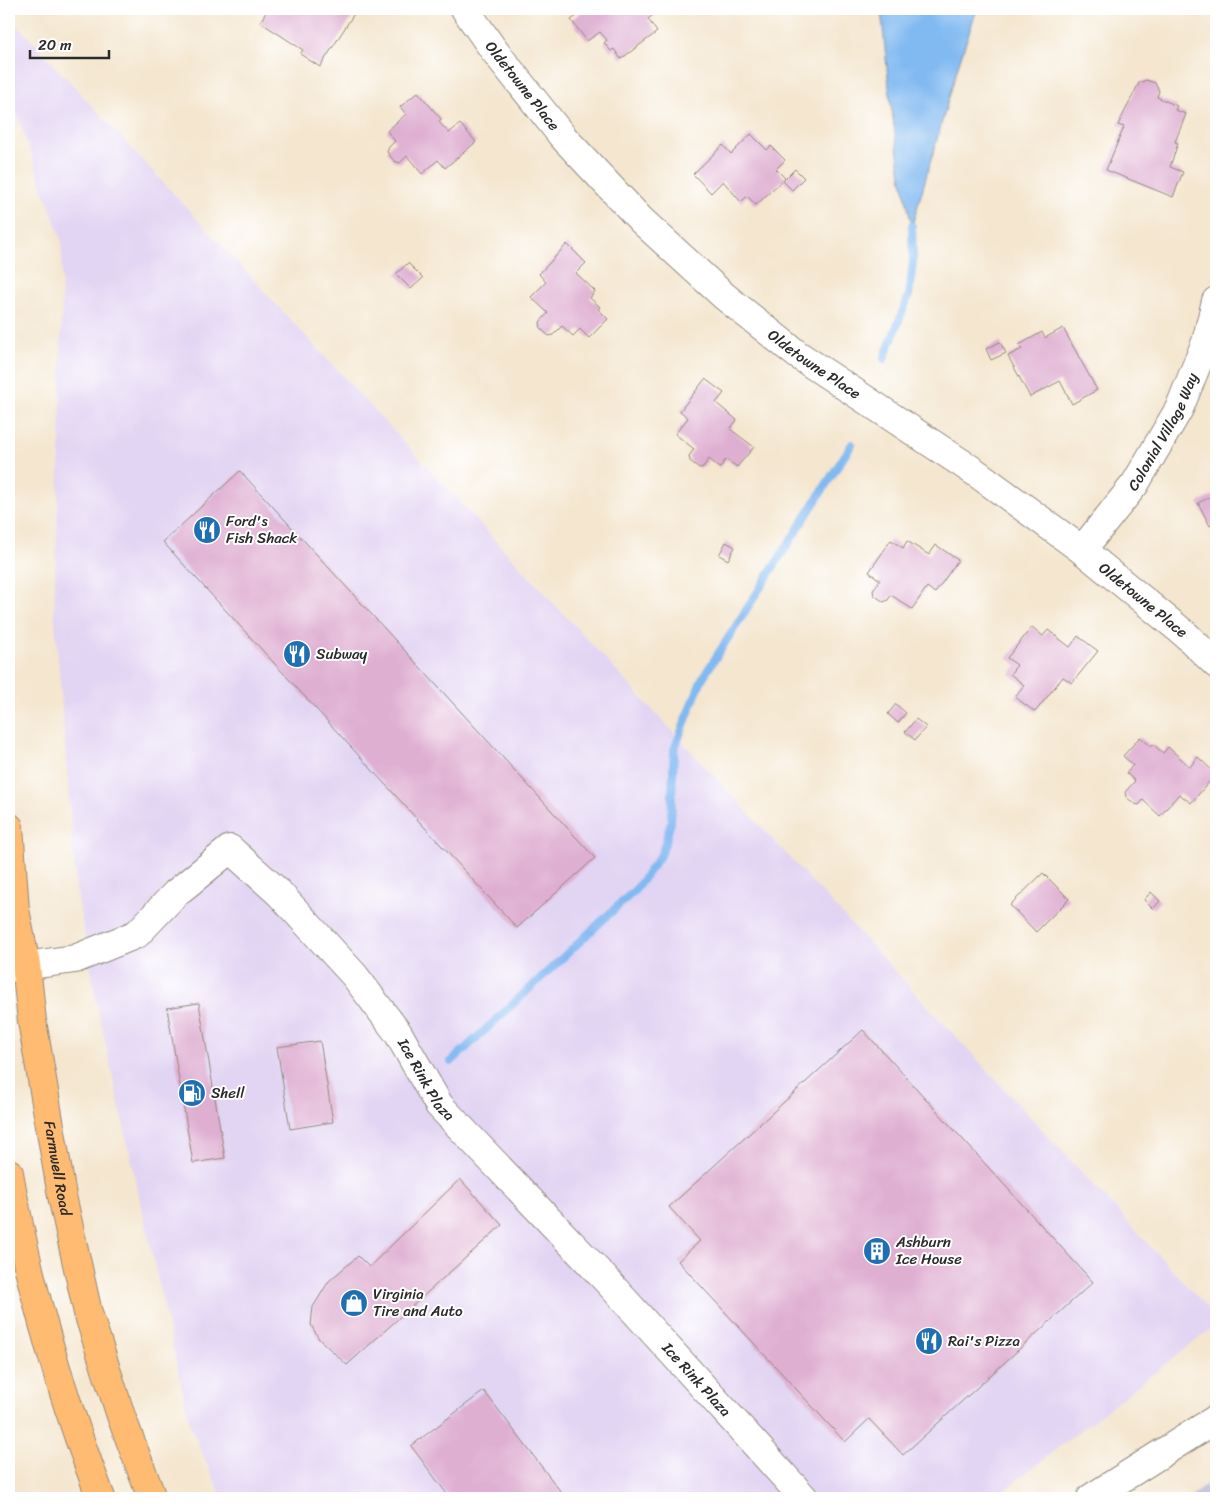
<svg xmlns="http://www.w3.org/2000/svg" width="1225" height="1507" font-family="Sriracha,sans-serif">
  <rect width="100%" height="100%" fill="#fff"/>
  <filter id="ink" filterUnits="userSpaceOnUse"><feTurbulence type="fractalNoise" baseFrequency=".02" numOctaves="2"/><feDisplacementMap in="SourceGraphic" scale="10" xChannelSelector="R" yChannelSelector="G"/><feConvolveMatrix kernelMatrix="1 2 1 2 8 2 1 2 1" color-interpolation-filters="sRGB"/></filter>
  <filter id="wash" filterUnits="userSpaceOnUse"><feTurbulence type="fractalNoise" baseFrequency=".0096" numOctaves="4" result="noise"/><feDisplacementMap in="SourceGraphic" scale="20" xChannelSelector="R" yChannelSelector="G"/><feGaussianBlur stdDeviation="1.12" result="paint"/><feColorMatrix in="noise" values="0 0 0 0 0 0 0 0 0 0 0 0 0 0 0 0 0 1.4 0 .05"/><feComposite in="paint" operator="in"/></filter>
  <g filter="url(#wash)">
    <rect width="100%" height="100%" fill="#f4e6cf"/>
    <!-- built -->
    <path fill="#e2d4f3" d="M18,26l1198,1291v8l-222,173h-772l-32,-73 -93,-420 -21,-118 -22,-281 6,-153 2,-211 -53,-151v-61z"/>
    <!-- industrial -->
    <path fill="#c5c0da" d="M1216,1477v21h-27z"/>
    <!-- water -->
    <path fill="#81b9f1" stroke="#56728e" d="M881,9h100l-6,6 -17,51 -46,160 -11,-50 -11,-79z"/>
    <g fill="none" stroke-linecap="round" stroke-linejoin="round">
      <!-- stream -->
      <path stroke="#81b9f1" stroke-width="8" d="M884,359l25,-64 4,-34 -1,-35
        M451,1062l185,-173 26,-36 9,-31 3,-72 28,-71 150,-235"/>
    </g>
    <g id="blocks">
      <!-- building -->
      <path fill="#dfafd2" d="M268,9h89l-37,58 -20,-13 3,-4 -43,-28z
        M586,9h75l-13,10 9,13 -36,27 -7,-10 -3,2 -7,-8 3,-3 -7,-8 -13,9 -16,-21z
        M1146,80l9,3 4,8 -2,6 20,9 -2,4 11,4 -11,28 3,1 -8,24 13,5 -10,25 -67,-27 18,-43 -6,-2 21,-42z
        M418,92l23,27 -2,3 10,11 11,-9 16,18 -31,26 -7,-8 -16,14 -15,-18 -7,7 -6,-2 -7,-9 2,-5 6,-6 -8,-10 19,-17 -6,-7z
        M751,134l16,16 4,-4 14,14 -9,9 9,9 -29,27 -9,-9 -6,6 -18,-21 -12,12 -18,-19 30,-29 8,9z
        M795,169l9,9 -12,12 -9,-9z
        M567,244l19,19 -10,10 19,18 -5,7 10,9 -2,2 10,10 -19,19 -9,-9 -7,7 -11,-10 -9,9 -4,1 -8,-7 -1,-7 8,-9 -17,-16 15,-15 -7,-8z
        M408,263l15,15 -12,11 -15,-15z
        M1063,328l34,62 -25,14 -12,-23 -30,16 -22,-41 14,-7 -3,-4 23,-13 3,6z
        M1000,342l6,11 -15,7 -5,-11z
        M705,379l19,14 -8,10 21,17 -7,9 24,18 -17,20 -11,-8 -6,9 -11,-9 -6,8 -4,1 -9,-7 -1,-5 5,-7 -19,-15 13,-16 -8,-7z
        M240,471l355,387 -78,70 -354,-386z
        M1216,494v29l-6,3 -12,-23z
        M891,540l12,8 4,-7 22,14 7,-10 22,15 -23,33 -8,-6 -15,22 -21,-14 -3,5 -4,2 -10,-7 -1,-4 7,-11 -11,-8z
        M726,542l9,5 -7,13 -9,-5z
        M1032,627l11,9 5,-6 22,17 8,-11 20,15 -26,32 -9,-6 -28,35 -20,-15 9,-12 -14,-11 7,-9 -10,-7z
        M896,704l10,9 -8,10 -10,-9z
        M916,719l10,8 -11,13 -10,-8z
        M1140,737l11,9 2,-2 10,9 5,-6 22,20 8,-10 18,17 -25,29 -12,-9 -19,22 -17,-16 -4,5 -4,-1 -9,-7 -1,-5 10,-11 -9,-8 7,-8 -10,-9z
        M1043,873l26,26 -33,33 -26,-27z
        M1151,892l9,9 -7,8 -9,-9z
        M199,1003l26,155 -32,5 -26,-155z
        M863,1030l230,252 -190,173 -34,-36 -24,23 -167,-181 22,-20 -31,-34z
        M320,1041l13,81 -43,7 -13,-82z
        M460,1179l42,46 -155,140 -28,-26 -8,-14 2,-18 16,-26 29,-25 11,11z
        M484,1391l80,105 -4,2h-110l-39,-52z"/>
    </g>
  </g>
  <g filter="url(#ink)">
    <use href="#blocks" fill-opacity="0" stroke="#90887d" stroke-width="1"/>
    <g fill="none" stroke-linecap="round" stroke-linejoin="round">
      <!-- minor casing -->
      <g stroke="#90887d" stroke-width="30">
        <g id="minor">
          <path id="s1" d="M465,9l28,40 70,88 78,83 83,76 74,59 177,117 107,78 104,85 30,29"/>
          <path id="s2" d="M1082,550l53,-66 44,-75 27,-67 10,-41"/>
          <path id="s3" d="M9,968l66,-9 62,-25 39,-41 54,-44 49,44 75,82 44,58 41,72 170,178 195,215"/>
          <path d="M1091,1498l125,-79"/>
        </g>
      </g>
      <!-- major casing -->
      <g stroke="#90887d" stroke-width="30">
        <g id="major">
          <path id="s4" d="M9,827l6,83 11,55 6,56 30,175 26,117 33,103 31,82"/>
          <path d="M9,1173c19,110 52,221 92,325"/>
        </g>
      </g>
      <!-- path -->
      <path stroke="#90887d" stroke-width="3" stroke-dasharray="1 4" stroke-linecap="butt" d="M1203,1498l13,-9"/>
      <!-- minor -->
      <use href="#minor" stroke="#fff" stroke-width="28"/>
      <!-- major -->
      <use href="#major" stroke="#ffbb71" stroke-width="28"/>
    </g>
  </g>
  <!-- icons -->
  <defs>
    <g id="restaurant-disc" transform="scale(1.4375)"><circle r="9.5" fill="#1f6fb2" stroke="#fff"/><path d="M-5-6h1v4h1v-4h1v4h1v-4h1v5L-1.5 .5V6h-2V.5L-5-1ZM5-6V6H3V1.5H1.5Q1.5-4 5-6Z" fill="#fff"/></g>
    <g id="fuel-disc" transform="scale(1.4375)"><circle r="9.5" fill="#1f6fb2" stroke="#fff"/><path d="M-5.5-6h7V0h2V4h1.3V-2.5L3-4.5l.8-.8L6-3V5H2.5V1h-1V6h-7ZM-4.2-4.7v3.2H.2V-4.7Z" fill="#fff"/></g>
    <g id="building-disc" transform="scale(1.4375)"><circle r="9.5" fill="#1f6fb2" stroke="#fff"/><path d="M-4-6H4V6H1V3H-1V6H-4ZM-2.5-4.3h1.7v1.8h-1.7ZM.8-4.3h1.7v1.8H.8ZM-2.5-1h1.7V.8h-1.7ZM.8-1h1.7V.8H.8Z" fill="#fff"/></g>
    <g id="shop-disc" transform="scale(1.4375)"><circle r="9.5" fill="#1f6fb2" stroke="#fff"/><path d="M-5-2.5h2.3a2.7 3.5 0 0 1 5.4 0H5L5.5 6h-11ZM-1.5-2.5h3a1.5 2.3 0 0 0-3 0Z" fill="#fff"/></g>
  </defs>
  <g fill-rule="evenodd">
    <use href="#restaurant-disc" x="207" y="530"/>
    <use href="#restaurant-disc" x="297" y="654"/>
    <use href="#fuel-disc" x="192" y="1093"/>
    <use href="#building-disc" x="877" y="1251"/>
    <use href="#shop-disc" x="354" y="1303"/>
    <use href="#restaurant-disc" x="929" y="1341"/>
  </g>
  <g text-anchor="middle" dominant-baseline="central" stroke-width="4" stroke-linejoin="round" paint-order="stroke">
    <!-- street labels -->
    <g font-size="15" fill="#2b2b2b" stroke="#fff">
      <text stroke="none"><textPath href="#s1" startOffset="96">Oldetowne Place</textPath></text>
      <text stroke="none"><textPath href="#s1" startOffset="501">Oldetowne Place</textPath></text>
      <text stroke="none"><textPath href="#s2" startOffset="144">Colonial Village Way</textPath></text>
      <text stroke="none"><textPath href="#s1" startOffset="906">Oldetowne Place</textPath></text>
      <text stroke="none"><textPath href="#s3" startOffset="564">Ice Rink Plaza</textPath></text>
      <text stroke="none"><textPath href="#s4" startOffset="345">Farmwell Road</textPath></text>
      <text stroke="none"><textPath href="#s3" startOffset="969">Ice Rink Plaza</textPath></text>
    </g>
    <!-- poi labels -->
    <g font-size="15" fill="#2b2b2b" stroke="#fff" text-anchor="start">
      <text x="226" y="521">Ford's<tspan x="226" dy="17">Fish Shack</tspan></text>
      <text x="316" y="654">Subway</text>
      <text x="211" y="1093">Shell</text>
      <text x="896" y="1242">Ashburn<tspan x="896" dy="17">Ice House</tspan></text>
      <text x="373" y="1294">Virginia<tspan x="373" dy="17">Tire and Auto</tspan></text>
      <text x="948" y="1341">Rai's Pizza</text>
    </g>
  </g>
  <!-- margin -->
  <rect width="1225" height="1507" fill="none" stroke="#fff" stroke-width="30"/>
  <!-- scale -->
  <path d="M30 50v8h79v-8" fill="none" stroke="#2b2b2b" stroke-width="2.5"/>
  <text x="38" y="50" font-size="15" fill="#2b2b2b" stroke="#ffffff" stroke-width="4" paint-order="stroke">20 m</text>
</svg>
